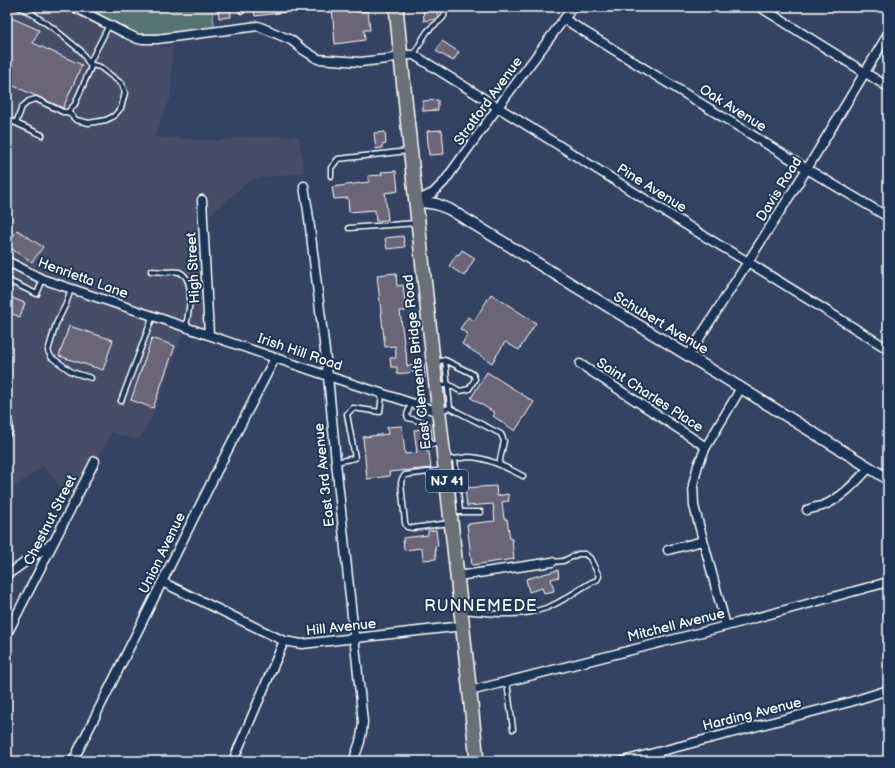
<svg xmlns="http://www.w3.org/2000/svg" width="895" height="768" font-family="'Balsamiq Sans',sans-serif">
  <rect width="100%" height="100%" fill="#344361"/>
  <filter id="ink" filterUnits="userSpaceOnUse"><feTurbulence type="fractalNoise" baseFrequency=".025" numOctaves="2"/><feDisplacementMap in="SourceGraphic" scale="8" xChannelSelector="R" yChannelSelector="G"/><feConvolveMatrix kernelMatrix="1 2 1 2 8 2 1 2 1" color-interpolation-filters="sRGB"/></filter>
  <g filter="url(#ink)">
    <!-- built -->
    <path fill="#444d68" d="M7,7h66l52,28 -3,5 50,8 -1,48 -17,41 50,3h20l22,-3 53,-1 5,36 -54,8 -48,42 9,115 -27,-7 -31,85 -14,25 -28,-7 -37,71 -31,-38 -36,27z"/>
    <!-- green -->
    <path fill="#547372" stroke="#aab9b8" d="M73,7h139l3,25 -90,3z"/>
    <!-- building -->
    <path fill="#6a6577" stroke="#fff" d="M218,7h12l1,10 -12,1z
      M254,7h42v4l-41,5z
      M332,7h25v5l11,-1 2,19h-6l1,10 -30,4z
      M423,7h13l2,11 -2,1 -12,2z
      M7,16l32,14 -6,13 49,22 -19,43 -56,-25z
      M442,41l17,11 -6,9 -17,-10z
      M438,100v10l-15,1v-10z
      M442,130l2,24 -15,1 -2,-24z
      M385,132l1,12 -4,1v3l-6,1 -2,-16z
      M396,171l2,20 -13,2 3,27 -12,1 -1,-11 -26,2 -1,-14 -14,1 -2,-12 37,-5 -1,-6 14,-1 -1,-3z
      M17,230l26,17 -11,15 -25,-16z
      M403,236l2,11 -18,2 -2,-11z
      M462,250l13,8 -11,18 -15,-10 8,-12 2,1z
      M396,273l1,13 6,-1 3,26h-6l5,40h1l1,15 17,-2 1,14 -9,1 -1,-7 -18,2v-7h-6l-1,-9h6l-1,-12 -10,1 -8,-72z
      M491,294l45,29 -17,27 -14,-8 -13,21 -30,-19 6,-10 -8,-5 8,-12 6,4z
      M7,296l18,7 -5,14 -13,-5z
      M69,326l44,14 -10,30 -44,-14z
      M152,338l23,8 -22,62 -22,-8z
      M487,372l47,30 -19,29 -22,-15 2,-3 -24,-15z
      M402,426l3,28 12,-1 -3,-23 10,-1 3,23h2l2,16 -42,4 1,4 -23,3 -4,-42 25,-3 -1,-7z
      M496,486l1,10 11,-2 1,7 -7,1 2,17h3l3,20h2l2,20 -42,6 -5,-41 28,-3 -2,-17 -26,2 -2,-18z
      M436,530l2,16h-3l1,13 -13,1 -1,-12 -18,2 -1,-12 25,-3v-4z
      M558,570l1,7 -8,2 3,12 -10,2 -2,-5 -13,4 -3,-13z"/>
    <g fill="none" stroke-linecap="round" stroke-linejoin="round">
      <!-- service casing -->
      <g stroke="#fff" stroke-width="7">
        <path id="service" d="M242,7v4
          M31,13l3,-6
          M414,55c4,-8 8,-16 13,-23 4,-6 14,-10 17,-16 1,-2 0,-3 0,-6
          M68,112l8,8 13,3 17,-3 8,-4 7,-8 4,-15 -3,-9 -22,-17 -11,-3 20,-39
          M7,119l35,16
          M16,123l6,-16 7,-6 7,-2 27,13h5l7,-8 16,-37 -10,-16 -28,-23 -22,-15 -12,-6
          M331,176v-8l7,-9 70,-8
          M349,228l67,-5
          M151,271c5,0 11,1 16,1 4,0 8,-1 12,0 18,7 9,41 7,55
          M7,272l4,-9
          M7,280l30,14 6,-15
          M71,289l-5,15 -10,20 -8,27 3,6 21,15 19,6
          M445,360l5,48
          M436,362l9,-2 28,14 2,5 -6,10 -9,2 -12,-7 -10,2
          M121,401l32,-85
          M411,403l-4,12 1,3 18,5c4,7 1,14 5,21h9
          M441,410l9,-2 51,26 3,7 -5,23
          M7,421l3,3v8l-3,3
          M455,459l5,53
          M447,460c7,-1 14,-2 22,-3 16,0 39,11 54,19
          M336,462l19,-4 -8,-44 6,-6 27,4 2,-18
          M444,470l-39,5 -3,4 -1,4 4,40 2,4 6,1 36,-5
          M459,512h22
          M462,611c28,2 57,7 84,-3 15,-5 31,-18 46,-26l5,-2 2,-4 -9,-18 -5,-4h-7l-15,7 -11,1
          M507,682l6,47"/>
      </g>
      <!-- minor casing -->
      <g stroke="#fff" stroke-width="11">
        <path id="minor" d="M74,7l51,26 13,6h19l101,-13 33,14 11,9 16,10 42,3 27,-3 14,-4h13l290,181 44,26 140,87
          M760,7l128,80
          M564,19l243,150 81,48
          M304,186l4,25 20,165 8,86 27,260c-1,16 -4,24 -10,39
          M202,200l7,135
          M416,201l17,-8 11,-11 54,-75 75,-100
          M7,261l35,18 111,37 175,60 111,36
          M688,356l119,-187 81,-135
          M580,364l126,83
          M807,510c5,-2 10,-3 15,-4 19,-7 34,-24 47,-38
          M668,550l35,-9
          M7,575l45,-32
          M458,576l94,-14
          M162,582l122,59 18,3 161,-18
          M726,626l-32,-120 -1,-21 5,-20 8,-18 35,-59
          M7,634l88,-173
          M470,691l256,-65 162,-44
          M73,761l89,-179 55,-111 58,-113
          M233,761l51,-120
          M623,761l227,-59 38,-12"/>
      </g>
      <!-- tertiary casing -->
      <g stroke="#fff" stroke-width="13">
        <path id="tertiary" d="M416,201l20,3 13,5 292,179 147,91"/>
      </g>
      <!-- primary casing -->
      <g stroke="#fff" stroke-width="16">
        <path id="primary" d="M396,7c24,252 55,503 81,754"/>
      </g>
      <!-- service -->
      <use href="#service" stroke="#1d3557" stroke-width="4"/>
      <!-- minor -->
      <use href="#minor" stroke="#1d3557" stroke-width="8"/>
      <!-- tertiary -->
      <use href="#tertiary" stroke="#1d3557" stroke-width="10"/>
      <!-- primary -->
      <use href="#primary" stroke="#6a7074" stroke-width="13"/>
    </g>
  </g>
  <g text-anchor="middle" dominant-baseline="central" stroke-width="4" stroke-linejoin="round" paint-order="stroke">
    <!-- shield labels -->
    <rect fill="#1d3557" stroke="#bbc2cd" stroke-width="1" x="426" y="470" width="42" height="22" rx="3"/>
    <g font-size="13" font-weight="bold" fill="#fff">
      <text x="447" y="481">NJ 41</text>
    </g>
    <!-- street labels -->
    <g font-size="14" fill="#fff" stroke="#1d3557">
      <text transform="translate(488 101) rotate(-54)">Stratford Avenue</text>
      <text transform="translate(733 108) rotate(32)">Oak Avenue</text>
      <text transform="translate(652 188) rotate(32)">Pine Avenue</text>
      <text transform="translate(779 189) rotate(-58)">Davis Road</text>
      <text transform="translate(193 268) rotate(-93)">High Street</text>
      <text transform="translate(83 278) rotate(20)">Henrietta Lane</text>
      <text transform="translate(661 323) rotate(31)">Schubert Avenue</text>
      <text transform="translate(300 352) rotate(19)">Irish Hill Road</text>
      <text transform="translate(417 362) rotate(-96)">East Clements Bridge Road</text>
      <text transform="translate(650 395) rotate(33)">Saint Charles Place</text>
      <text transform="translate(324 475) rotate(-96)">East 3rd Avenue</text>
      <text transform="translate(50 520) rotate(-63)">Chestnut Street</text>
      <text transform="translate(162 553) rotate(-64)">Union Avenue</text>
      <text transform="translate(676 625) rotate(-14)">Mitchell Avenue</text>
      <text transform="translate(341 627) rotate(-6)">Hill Avenue</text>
      <text transform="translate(752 714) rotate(-14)">Harding Avenue</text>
    </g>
    <!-- quarter labels -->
    <g font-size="16" letter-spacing="1" fill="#fff" stroke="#1d3557">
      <text x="481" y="606">RUNNEMEDE</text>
    </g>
  </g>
  <!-- margin -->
  <rect width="895" height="768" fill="none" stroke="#1d3557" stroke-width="24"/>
  <rect x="12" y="12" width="871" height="744" fill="none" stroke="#fff" stroke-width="1.5" filter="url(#ink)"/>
</svg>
